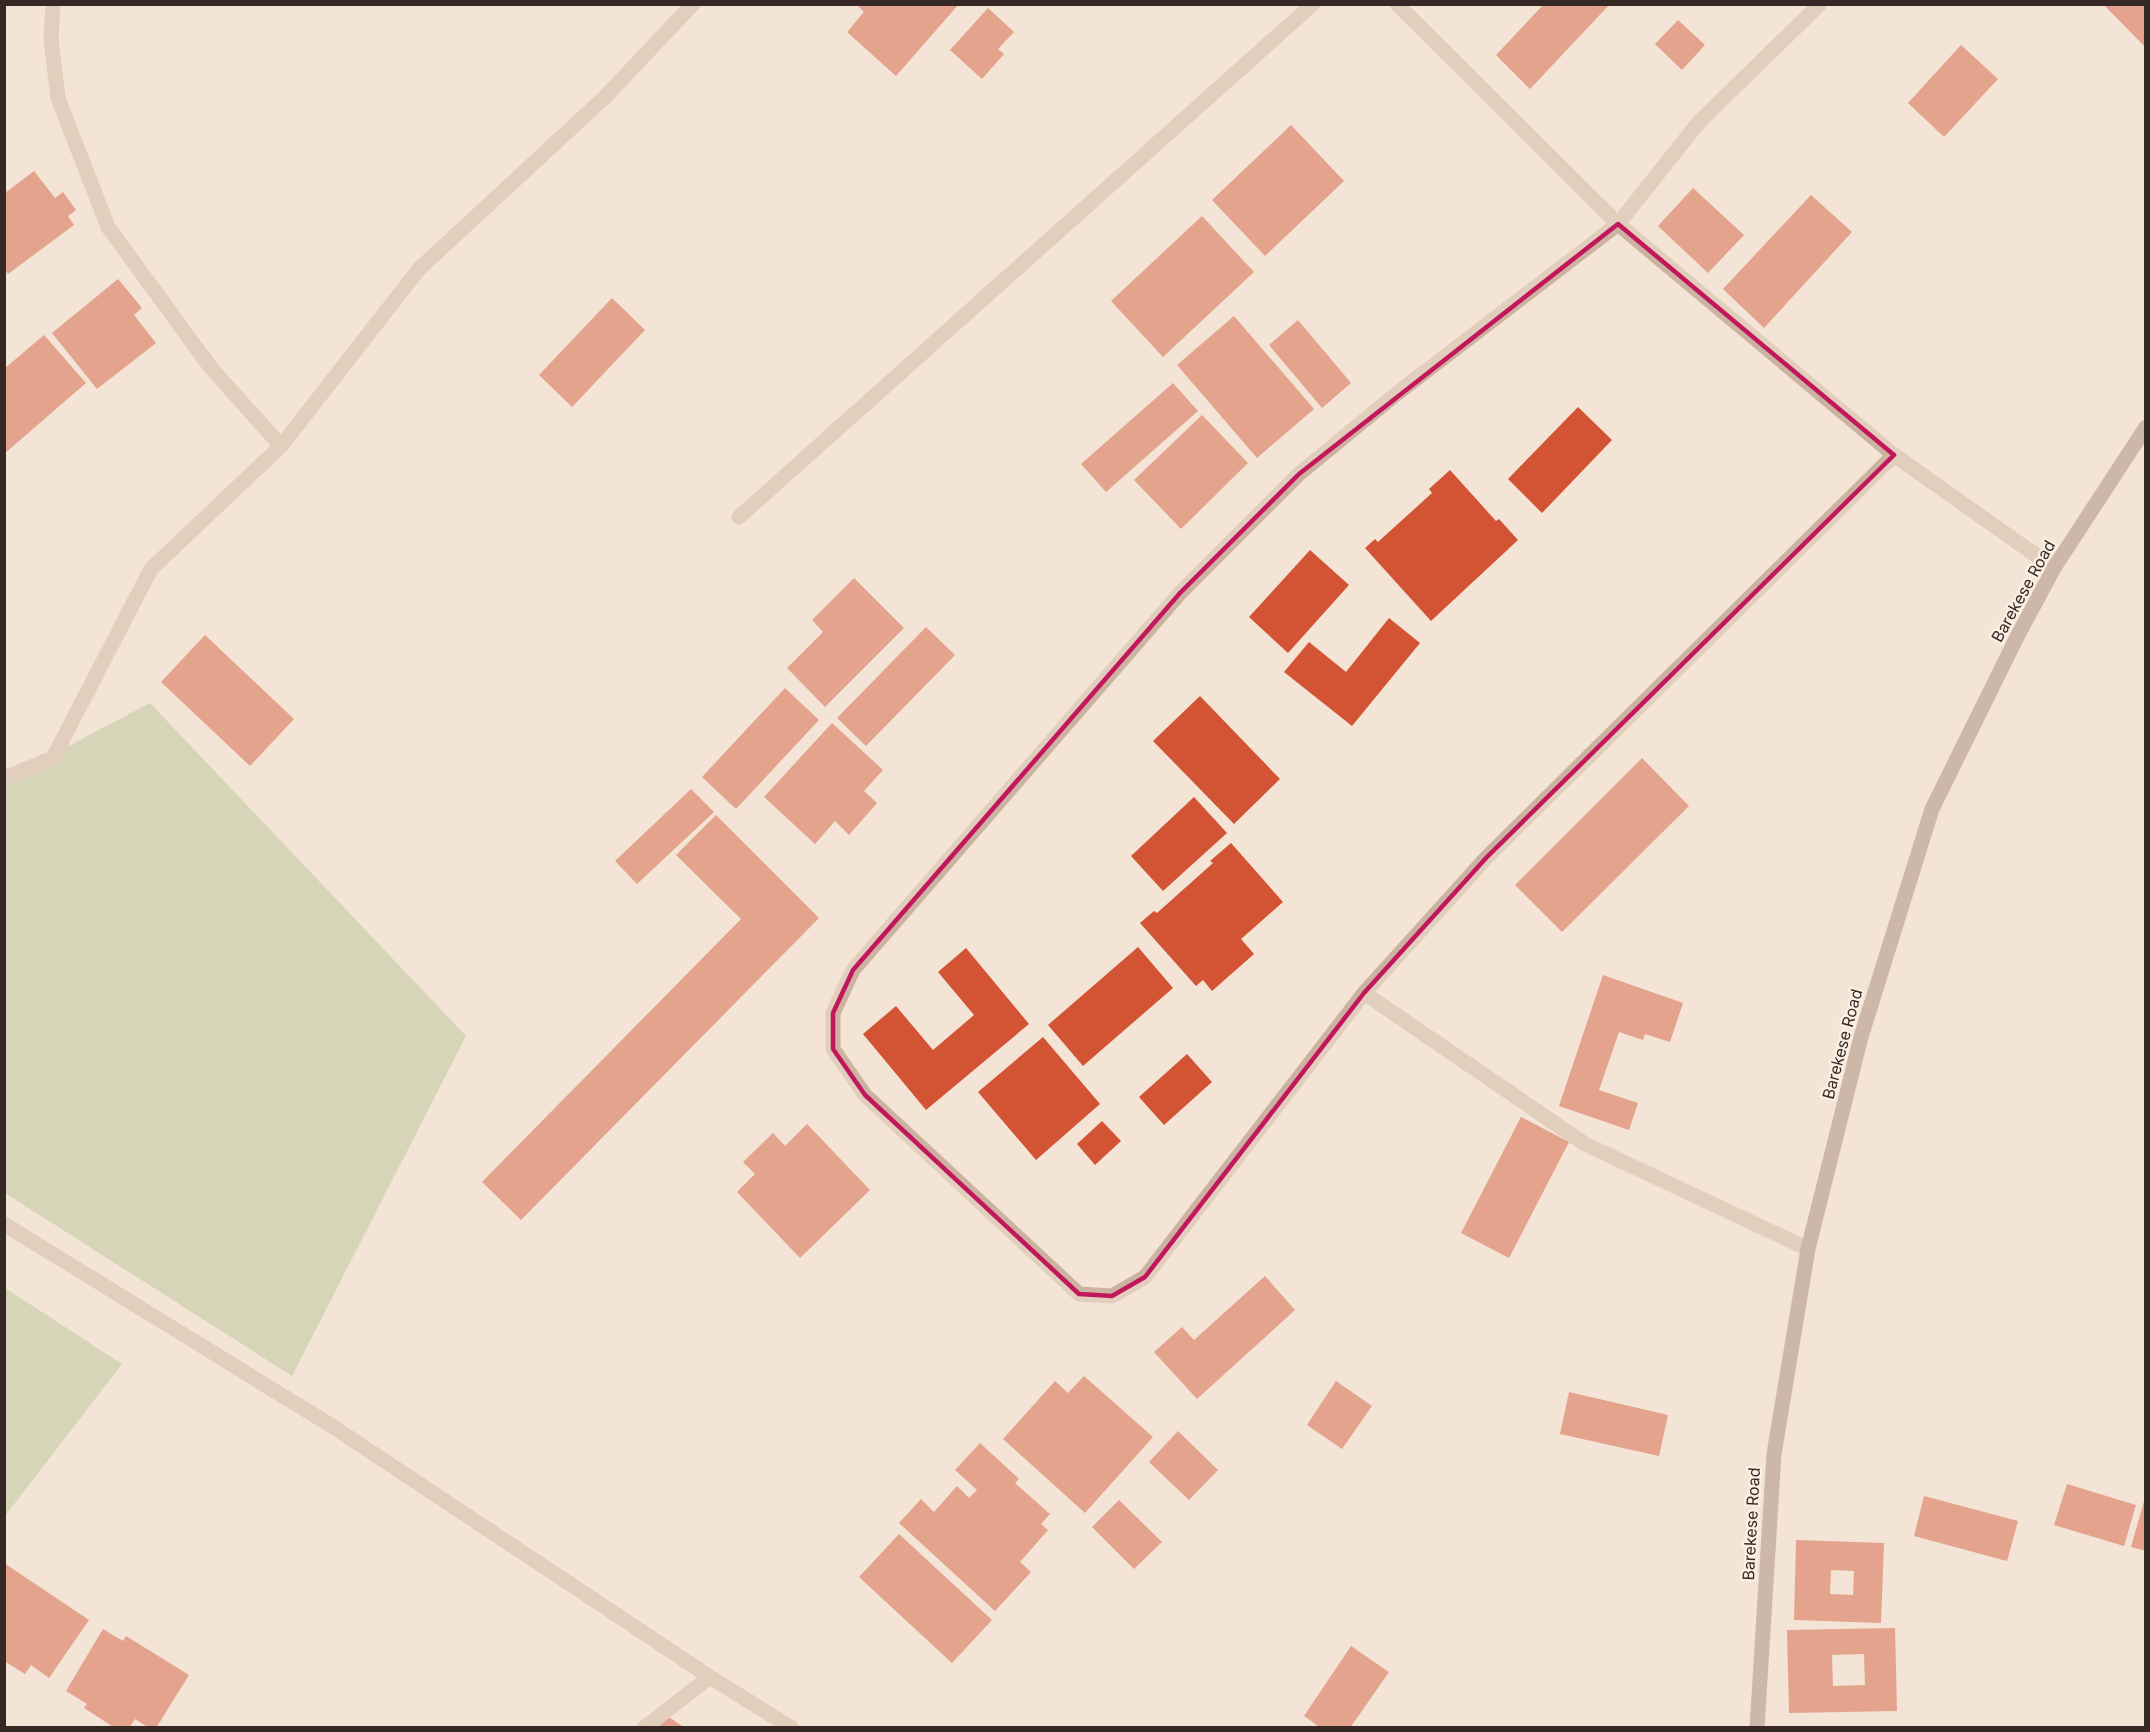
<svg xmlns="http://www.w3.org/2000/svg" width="2150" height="1732" font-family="Inter,sans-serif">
  <rect width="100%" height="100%" fill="#f3e4d6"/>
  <!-- green -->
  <path fill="#b6c395" d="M150,703l316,333 -174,340 -287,-183 -1,-413z
    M5,1288l117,76 -117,152z"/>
  <!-- building -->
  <path fill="#d25435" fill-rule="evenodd" d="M856,4h103l-63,72 -49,-44 17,-20z
    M1544,4h66l-80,85 -34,-34z
    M2103,4h43v44z
    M988,8l26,24 -16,17 6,5 -22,25 -32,-29z
    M1678,20l27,25 -23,25 -27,-26z
    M1961,45l37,34 -54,58 -36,-34z
    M1291,125l53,56 -79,75 -53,-56z
    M34,171l21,27 8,-6 13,18 -8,6 6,9 -66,49 -3,-5v-76z
    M1693,188l51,47 -36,38 -50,-47z
    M1811,195l41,37 -88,96 -41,-39z
    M1202,216l52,56 -91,85 -52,-56z
    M118,279l24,29 -8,7 22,28 -59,46 -45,-56z
    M612,298l33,32 -73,77 -33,-32z
    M1234,316l80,93 -57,49 -80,-93z
    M1298,320l53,63 -29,25 -53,-63z
    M44,335l42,48 -82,71v-85z
    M1173,383l25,28 -92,81 -25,-28z
    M1578,407l34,33 -70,73 -34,-34z
    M1202,415l46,48 -67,66 -47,-49z
    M1450,470l46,51 3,-2 19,21 -87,81 -66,-73 10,-9 3,3 54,-49 -3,-4z
    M1310,550l39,35 -61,68 -39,-36z
    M854,578l50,50 -79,79 -38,-39 36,-36 -11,-12z
    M1389,618l31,25 -68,83 -68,-54 25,-30 37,30z
    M926,627l29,28 -89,91 -29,-28z
    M205,635l89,84 -44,47 -89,-84z
    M785,688l34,32 -83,89 -34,-32z
    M1200,696l80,83 -46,45 -81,-83z
    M832,723l51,47 -19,21 13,12 -28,32 -14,-14 -20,23 -51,-47z
    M1642,758l47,48 -127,126 -47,-47z
    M691,789l23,23 -77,72 -22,-23z
    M1194,797l33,36 -64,58 -32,-35z
    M716,815l103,103 -298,302 -39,-38 259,-263 -65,-64z
    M1231,843l52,59 -42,37 13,15 -42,37 -9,-11 -7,6 -56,-63 14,-12 3,2 56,-50 -3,-2z
    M1138,947l35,41 -90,78 -35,-41z
    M966,948l63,76 -103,86 -63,-76 33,-28 37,44 41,-35 -36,-43z
    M1603,975l80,28 -13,39 -25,-8 -2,6 -24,-8 -20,58 39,13 -9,27 -70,-24z
    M1043,1037l57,67 -64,56 -58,-68z
    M1187,1054l25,28 -48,43 -25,-28z
    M1521,1117l48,25 -60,116 -48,-25z
    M1102,1121l19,20 -26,24 -18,-21z
    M807,1124l63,66 -70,68 -63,-66 18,-18 -12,-12 30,-29 12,13z
    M1265,1276l30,34 -98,89 -43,-47 28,-25 12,13z
    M1084,1376l69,61 -68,76 -82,-74 52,-58 13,12z
    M1336,1381l36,25 -30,43 -35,-24z
    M1569,1392l99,23 -9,41 -99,-22z
    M1178,1431l40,39 -29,30 -40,-38z
    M980,1443l39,36 -4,4 35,31 -9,10 7,6 -28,32 11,10 -36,39 -96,-88 22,-24 13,13 23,-26 12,12 8,-8 -22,-20z
    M2067,1484l69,21 -12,41 -70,-21z
    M1924,1496l94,25 -11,40 -93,-25z
    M2145,1498h1v53l-15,-4z
    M1119,1500l43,42 -28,27 -42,-42z
    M899,1534l93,86 -40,43 -93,-86z
    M1796,1540l88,3 -3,80 -87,-3zM1831,1570l23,1 -1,24 -23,-1z
    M4,1563l85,57 -40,58 -18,-13 -6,9 -21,-13z
    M1895,1628l2,83 -108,2 -2,-83zM1864,1654l1,31 -32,1 -1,-31z
    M103,1629l20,12 3,-5 63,39 -33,53h-7l-14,-9 -6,9h-14l-31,-20 3,-4 -21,-13z
    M1351,1646l38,26 -39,56h-29l-17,-12z
    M666,1715l19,13h-27z"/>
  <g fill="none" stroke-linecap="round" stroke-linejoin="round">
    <!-- minor -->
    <path stroke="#ccb3a1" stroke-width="15" d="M53,4l-2,36 7,58 50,129 103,141 70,78
      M1397,4l221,220 276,231 160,113
      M1820,4l-121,118 -81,102 -223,171 -96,79 -119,119 -327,377 -20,43v36l32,46 214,199 33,2 33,-19 219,-284 123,-136 407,-402
      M739,517l574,-513
      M4,778l49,-20 98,-189 130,-123 138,-177 186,-172 88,-93
      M1364,993l221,151 223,105
      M644,1728l66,-51"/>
    <!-- tertiary -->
    <path stroke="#ccb3a1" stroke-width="15" d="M4,1224l331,204 375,249 82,51"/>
    <!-- secondary -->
    <path stroke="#a08173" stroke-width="15" d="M1757,1728l17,-274 34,-205 53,-212 71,-228 86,-174 36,-67 92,-141"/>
  </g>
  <!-- marked area -->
  <path d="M0 0H2150V1732H0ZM1618,224l276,231 -407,402 -123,136 -219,284 -33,19 -33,-2 -214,-199 -32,-46v-36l20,-43 327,-377 119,-119z" fill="#f3e4d6" fill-opacity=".55" fill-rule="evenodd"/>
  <path fill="none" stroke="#c2185b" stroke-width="4.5" stroke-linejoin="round" d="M1618,224l276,231 -407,402 -123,136 -219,284 -33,19 -33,-2 -214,-199 -32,-46v-36l20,-43 327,-377 119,-119z"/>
  <g text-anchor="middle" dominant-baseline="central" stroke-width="5" stroke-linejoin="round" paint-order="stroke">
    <!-- street labels -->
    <g font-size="16" fill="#362925" stroke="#fbefe3">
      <text transform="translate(2023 591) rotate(-61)">Barekese Road</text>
      <text transform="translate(1842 1044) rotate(-75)">Barekese Road</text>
      <text transform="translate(1751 1524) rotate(-87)">Barekese Road</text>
    </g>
  </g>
  <!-- border -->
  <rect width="2150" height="1732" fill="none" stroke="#362925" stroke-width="12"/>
</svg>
